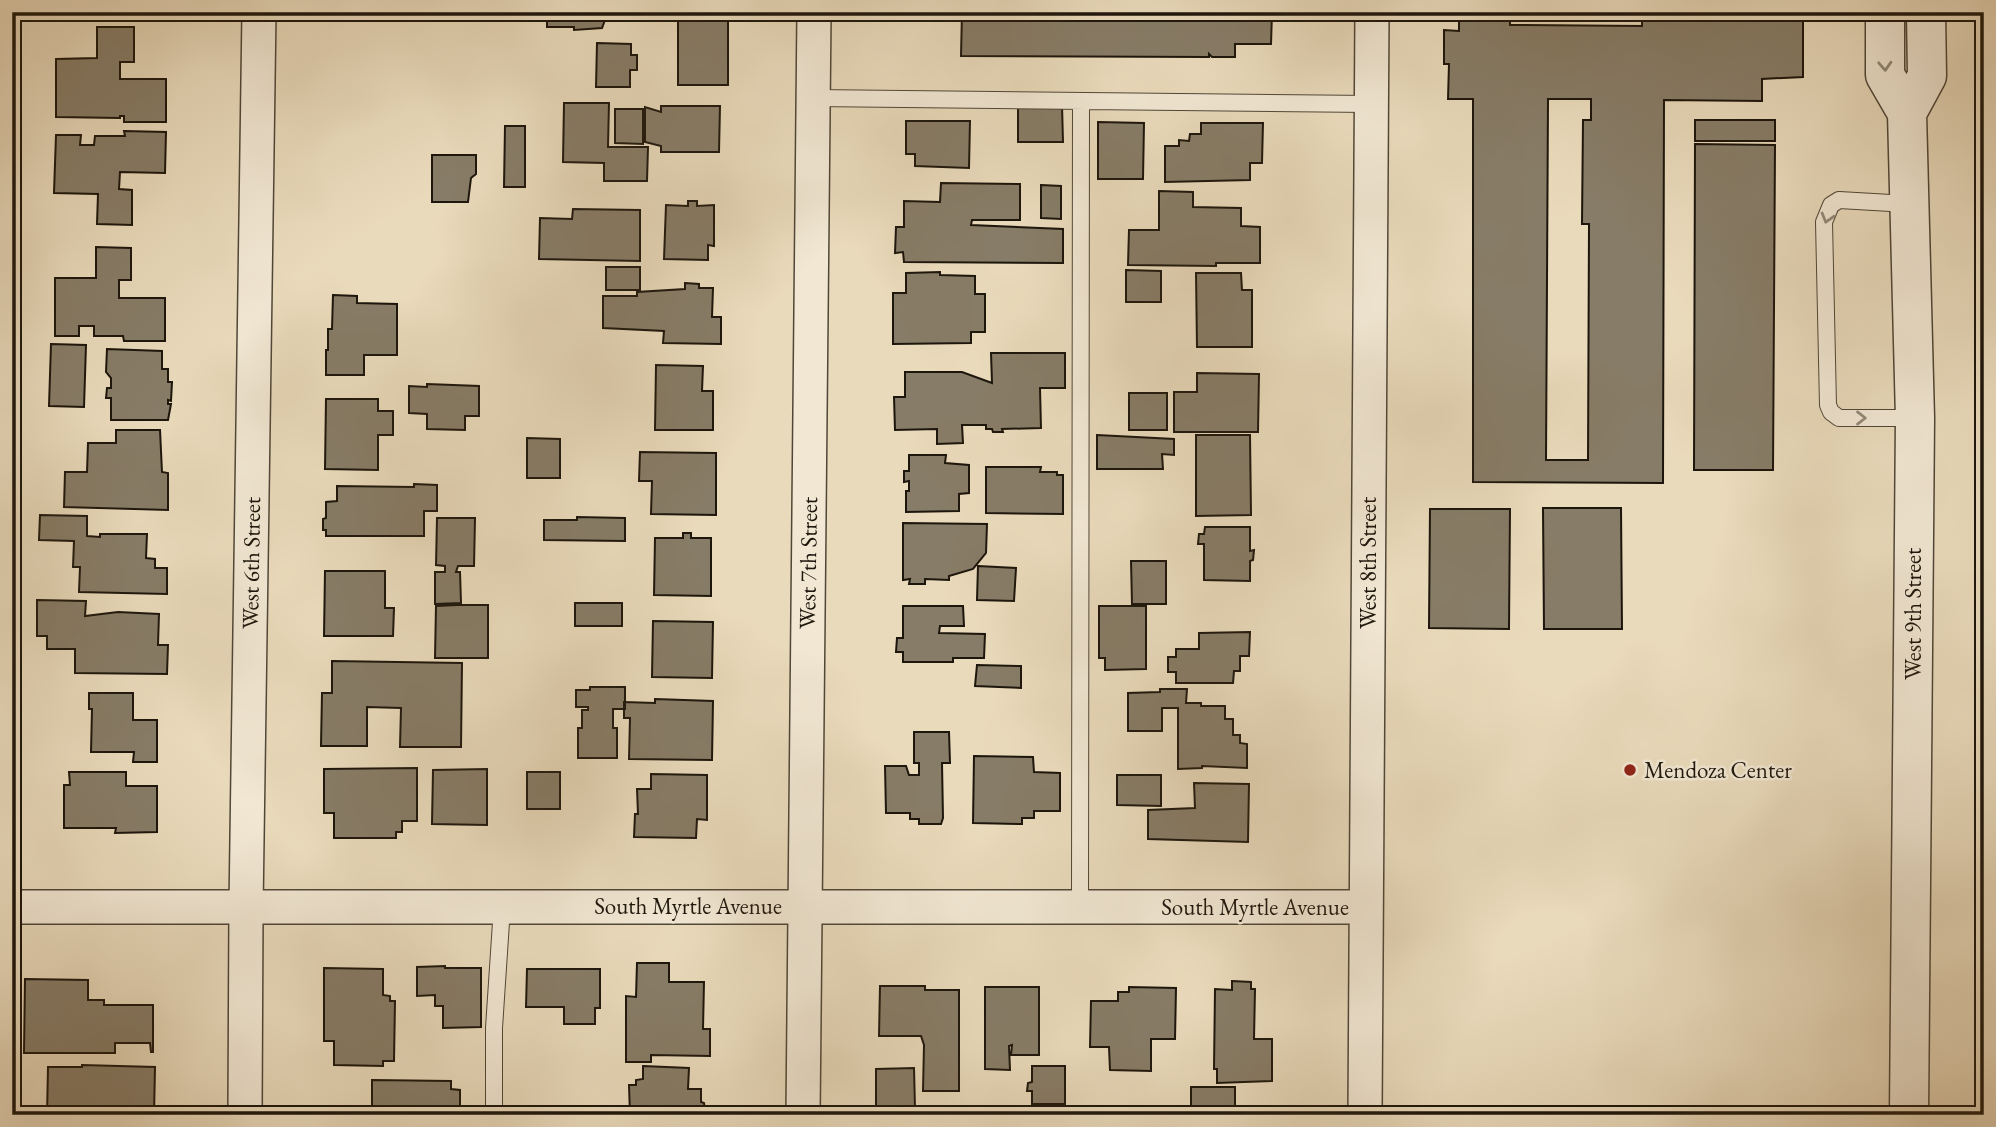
<svg xmlns="http://www.w3.org/2000/svg" width="1996" height="1127" font-family="'EB Garamond',serif">
  <rect width="100%" height="100%" fill="#e9dabb"/>
  <filter id="stains"><feTurbulence type="fractalNoise" baseFrequency=".00286" numOctaves="4"/><feColorMatrix values="0 0 0 0 .2 0 0 0 0 .09 0 0 0 0 .02 0 0 0 .5 -.17"/></filter>
  <radialGradient id="worn" r=".72"><stop offset=".6" stop-color="#630" stop-opacity="0"/><stop offset="1" stop-color="#630" stop-opacity=".3"/></radialGradient>
  <!-- building -->
  <path fill="#877c67" stroke="#1d160c" stroke-width="2" fill-rule="evenodd" d="M547,12h61l-6,16 -28,2v-3h-27z
    M962,12h310l-1,32h-36v13h-23l-3,-3v3l-248,-1z
    M1459,12h51v13l132,1v-14h161v65l-41,2v22l-98,-1 -1,383 -190,-1v-383h-25l1,-35h-5v-34l15,1zM1548,99h43v21h-8l-1,104h7l-1,236h-42z
    M678,13h50v72h-50z
    M97,27h37v35h-14v17h46v43h-42v-6h-4v2l-64,-1v-58l41,-1z
    M597,43l34,1v11h6v15h-7v17h-34z
    M564,103h45l-1,44h40l-1,34h-43v-18l-41,-1z
    M1018,105h44l1,37h-45z
    M661,106h59l-1,46h-58v-6l-16,-4v-35l16,5z
    M615,109h28v35l-28,-1z
    M1695,120h80v21h-80z
    M906,121h64l-1,47 -54,-2v-12h-9z
    M1098,122l46,1 -1,56h-45z
    M1201,123h62l-1,40h-12v17l-85,2v-36h14v-6l10,1 1,-7h11z
    M505,126h20v61h-21z
    M124,131l42,1 -1,41 -45,-1 -1,17 13,1v35l-35,-1 1,-30 -44,-1 2,-58h25l-1,10h14l1,-9h30z
    M1695,144l80,1 -2,325h-79z
    M432,155h44v19l-5,4 -3,24h-36z
    M941,183l79,1v36h-48l-1,5 92,4v34l-159,-1 -1,-10 -8,1 1,-26h8v-26l36,1z
    M1041,185l20,1v33l-20,-1z
    M1159,191l34,1v15l48,1v18l19,1v36h-44v3l-88,-1 1,-35h30z
    M688,201h9v5l17,-1v41l-6,-1v15l-44,-1 2,-54 22,1z
    M573,209l67,1v51l-101,-2 1,-41 32,1z
    M96,247l35,1v32h-12v18h46v43h-41l-1,-5h-29v-10h-15v10h-24v-58h41z
    M606,267h34v23h-34z
    M1126,270l35,1v31h-35z
    M940,272v3l35,1v18h10v38h-14v11l-78,1v-51h13v-20z
    M1196,273h45l1,17h10v57h-55z
    M685,283l14,1v4h14l-1,29h9v27l-58,-1 1,-12 -61,-3v-32h34v-4l48,-3z
    M333,295l24,1v7l40,1v51h-33v20h-38v-25h2v-21h4z
    M51,344l35,1 -2,62 -35,-1z
    M107,349l55,2v18h6v13h4l-1,19 -3,-1v4h3l-3,16h-57v-22h-5l1,-10h4v-10l-5,-6z
    M991,353h74v35h-25l1,40 -39,1 1,3h-10l-1,-3h-6v-4h-24l1,18 -26,1v-15l-42,1 -1,-33h11v-25h57l30,11z
    M656,365l47,1 -1,25h11v39h-58z
    M1197,373l62,1 -1,58h-84v-40h23z
    M427,384l52,2v30h-14v14l-38,-1v-15l-18,-1v-27l18,1z
    M1981,388h3v46h-5z
    M1129,393h38v37h-38z
    M326,399h52v12h15v24h-15v35l-53,-1z
    M116,430h44l2,42 6,1v37l-104,-3 1,-35h22l1,-29h28z
    M1097,435l77,4v16l-12,-1 1,15h-66z
    M1196,435h54l1,80 -55,1z
    M527,438l33,1v39h-33z
    M640,452l76,1v62l-65,-1 1,-33h-13z
    M909,455h37l-1,8 24,2v28l-10,1v17l-53,1v-21h3v-10l-5,1v-11h5z
    M986,467h55l-1,5h17v3h6v39l-77,-1z
    M414,484l23,1v26h-13v25h-98v-6h-3v-11l3,-1v-16l11,-1v-15l77,1z
    M1543,508h78l1,121h-78z
    M1430,509h80l-1,120 -80,-1z
    M40,515l47,1v20l13,1v-3h47l-1,24 9,1v9h12v26l-88,-2 1,-25h-7l1,-26 -35,-1z
    M577,517l48,1v23l-81,-1v-20h33z
    M437,518h38l-1,48h-16l-2,6h4l1,31 -26,1v-32h10v-6l-9,-1z
    M903,523l84,1 -1,29 -13,16 -24,7v4l-24,-1v5h-16l1,-5 -7,1z
    M1205,527h45v24l4,-1 -1,10 -3,1v20l-46,-1v-36h-6l1,-10h5z
    M683,533h8v5h20v58l-57,-1 1,-57h28z
    M1131,561h35v43h-34z
    M978,566l38,2 -2,33 -37,-1z
    M325,571h60v37h9l-1,28h-69z
    M37,600l49,1 -1,15 33,-4 41,2 -1,31h10l-1,29 -92,-1v-24h-28v-13h-10z
    M575,603h47v23h-47z
    M457,605h31v53h-53l1,-52z
    M903,606h60l1,20h-24l-1,7 46,1 -1,24h-31v4h-50v-10h-7l1,-14h6z
    M1099,606h47v63l-41,1v-12h-6z
    M653,621l60,1 -1,56 -60,-1z
    M1250,632l-1,24h-9v15h-6l-1,12h-57v-11h-8v-15h8v-8h23v-16z
    M332,661l130,2 -1,84h-61l1,-39 -34,-1v39h-46l1,-53h10z
    M977,665l44,1v22l-46,-2z
    M590,687h35v22h-12v19h4v30h-39v-30h4v-18h6v-3h-12v-17h14z
    M1160,689h27l-1,14h15v3h24v13h8v16h7v8l7,1v24l-45,-2v2l-24,1v-61h-16v23h-34v-38l32,-1z
    M89,693h44v27h24v42h-24l1,-10h-43l1,-43h-3z
    M655,699l58,2 -1,59 -83,-1 1,-41h-6v-16l31,1z
    M914,732h35l1,31h-8l1,55 -2,6h-22v-5h-9v-6h-24l-1,-47h21l3,9h10v-12h-5z
    M974,756l59,1 1,15 26,1v38h-26v7h-12v6l-49,-1z
    M417,768v53h-15v11h-6v6h-62v-25h-10v-44z
    M487,769v56l-55,-1 1,-54z
    M69,772h57v14h31v46l-42,1 1,-5h-52v-43h6z
    M527,772h33v37h-33z
    M651,774l56,1v45l-10,-1 -1,19 -62,-1 1,-23h3l-1,-25h14z
    M1117,775h44v31l-44,-1z
    M1194,783l55,1 -1,58 -100,-3v-29l47,-2z
    M637,963h32v19h35l-1,47h7v27l-59,-1v7h-25v-66l10,1z
    M445,966v2h36v59l-38,1v-22h-8v-11l-18,1v-29z
    M324,968l59,1v26l7,1v5h5l-1,60h-11v5l-49,-1v-24h-10z
    M527,969h73v39h-5v16h-31v-17h-38z
    M25,979l63,1v20h16v5h49v47h-2l-1,-9h-35v10h-91z
    M1232,981l19,1v7h4l-1,50h18v42l-55,2v-14h-3l1,-80 17,1z
    M880,986h45v4h34v101h-36l1,-46 -3,-9h-42z
    M985,987h54v68h-28l1,-10 -3,1 1,24 -25,-1z
    M1129,987l47,1 -1,51h-24v32l-41,-1 -1,-23h-19l1,-46h27v-9h11z
    M82,1065l73,2 -1,48h-107l1,-48h34z
    M643,1066l46,2 -1,21h13v13l3,1 1,8 -5,4h-70l-1,-30h7v-5l7,-1z
    M1032,1066h33v38h-33v-13h-5l1,-8 4,-1z
    M914,1068l1,40h-39v-39z
    M372,1080l79,1v8l9,1v19h-9v3h-20v3h-74v-5h15z
    M1191,1087h44v28h-44z
    M1770,1110l49,1v4h-49z"/>
  <g fill="none" stroke-linecap="round" stroke-linejoin="round">
    <!-- service casing -->
    <g stroke="#504738" stroke-width="18">
      <path id="service" d="M813,98l558,6
        M1908,204l-69,-4 -8,5 -7,17 4,183 3,7 8,6h76
        M1080,906l1,-805
        M494,1115v-87l8,-121"/>
    </g>
    <!-- minor casing -->
    <g stroke="#504738" stroke-width="36">
      <path id="minor" d="M12,907h1353
        M245,1115l1,-207 13,-896
        M803,1115l11,-1103
        M1365,1115l7,-1103"/>
    </g>
    <!-- tertiary casing -->
    <g stroke="#504738" stroke-width="41">
      <path id="tertiary" d="M1885,12v63l22,38 8,305 -6,697
        M1907,113l20,-37 -1,-64"/>
    </g>
    <!-- service -->
    <use href="#service" stroke="#f1e7d3" stroke-width="16"/>
    <!-- minor -->
    <use href="#minor" stroke="#f1e7d3" stroke-width="33"/>
    <!-- tertiary -->
    <use href="#tertiary" stroke="#f1e7d3" stroke-width="38"/>
  </g>
  <!-- one-way arrows -->
  <defs><path id="oneway-chevron" d="M-2-3.5L2.5 0L-2 3.5" fill="none" stroke-width="1.6" stroke-linecap="round" stroke-linejoin="round" transform="scale(1.75)"/></defs>
  <g stroke="#928979">
    <use href="#oneway-chevron" transform="translate(1885 66) rotate(87)"/>
    <use href="#oneway-chevron" transform="translate(1827 218) rotate(106)"/>
    <use href="#oneway-chevron" transform="translate(1861 418)"/>
  </g>
  <!-- markers -->
  <circle fill="#8f2418" stroke="#f1e7d3" stroke-width="2.5" cx="1630" cy="770" r="7"/>
  <g text-anchor="middle" dominant-baseline="central" stroke-width="5" stroke-linejoin="round" paint-order="stroke">
    <!-- street labels -->
    <g font-size="23" fill="#1d160c" stroke="#f1e7d3">
      <text transform="translate(251 563) rotate(-89)">West 6th Street</text>
      <text transform="translate(808 563) rotate(-89)">West 7th Street</text>
      <text transform="translate(1368 563) rotate(-90)">West 8th Street</text>
      <text transform="translate(1913 614) rotate(-90)">West 9th Street</text>
      <text x="688" y="906">South Myrtle Avenue</text>
      <text x="1255" y="907">South Myrtle Avenue</text>
    </g>
    <!-- poi labels -->
    <g font-size="23" fill="#1d160c" stroke="#f1e7d3" text-anchor="start">
      <text x="1644" y="770">Mendoza Center</text>
    </g>
  </g>
  <!-- margin -->
  <rect width="1996" height="1127" fill="none" stroke="#e9dabb" stroke-width="42"/>
  <rect x="14" y="14" width="1968" height="1099" fill="none" stroke="#1d160c" stroke-width="3.5"/>
  <rect x="21" y="21" width="1954" height="1085" fill="none" stroke="#1d160c" stroke-width="2"/>
  <rect width="100%" height="100%" filter="url(#stains)"/>
  <rect width="100%" height="100%" fill="url(#worn)"/>
</svg>
